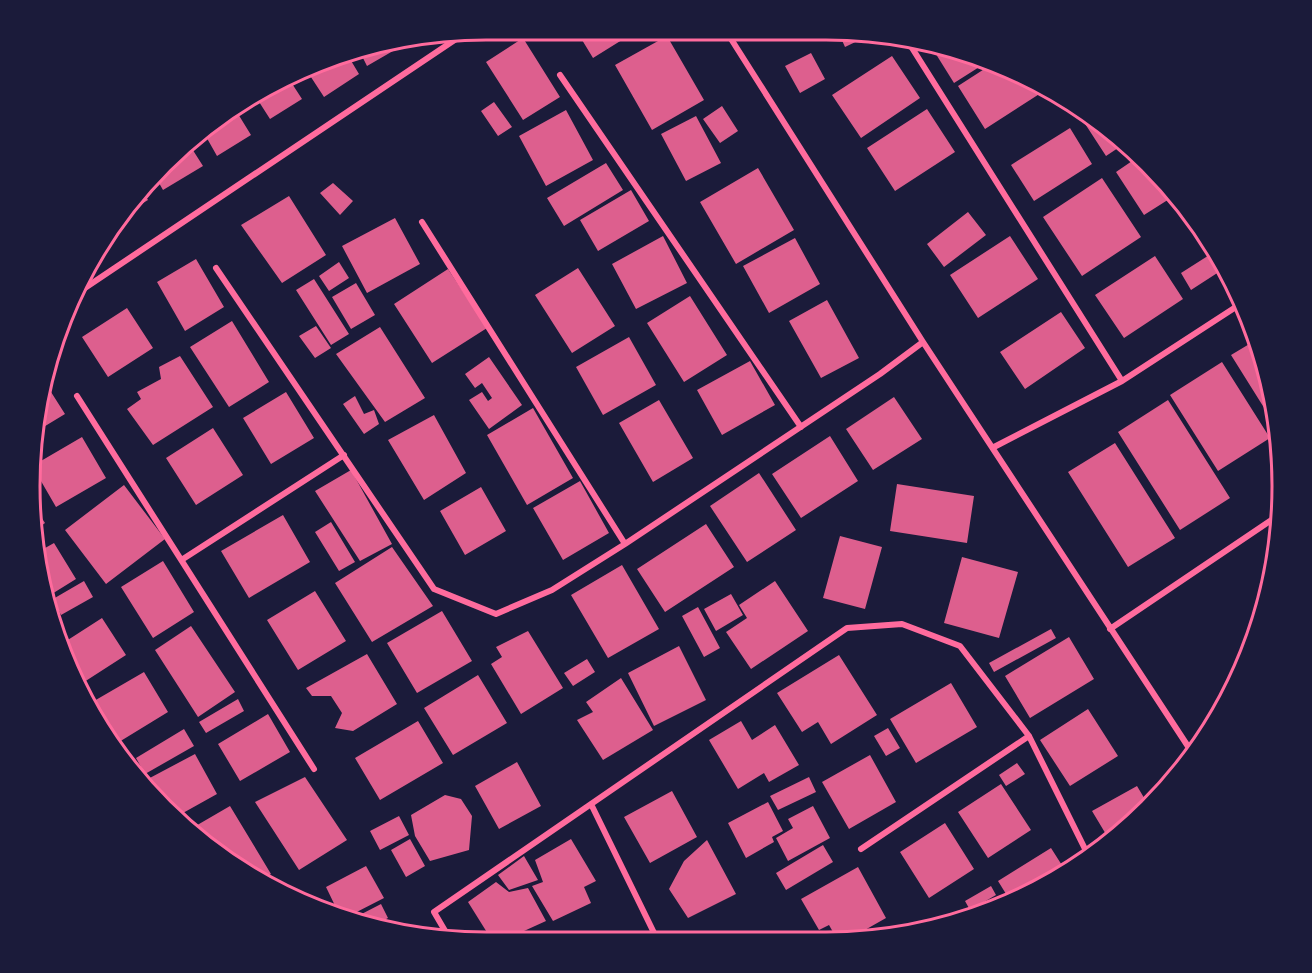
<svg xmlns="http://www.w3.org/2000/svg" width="1312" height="973" font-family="Montserrat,sans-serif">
  <rect width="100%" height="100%" fill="#1b1b3a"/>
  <!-- building -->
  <path fill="#dd5f8e" d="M576,30h62l-45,28z
    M855,31l17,3 -27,13 -4,-9z
    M667,36l37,64 -52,30 -37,-65z
    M523,38l37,59 -37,23 -37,-58z
    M412,40l-45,26 -5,-10 21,-12z
    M929,43l14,2 41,19 -30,19z
    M811,53l14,26 -25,14 -15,-27z
    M347,54l12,20 -35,23 -17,-26z
    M892,56l28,42 -59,40 -29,-43z
    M989,66l55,25 -59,38 -27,-43z
    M289,79l13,20 -32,20 -16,-25z
    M494,102l18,25 -14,9 -17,-25z
    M722,106l16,25 -18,12 -17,-24z
    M235,109l16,26 -34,21 -13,-23z
    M927,109l28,43 -60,39 -28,-43z
    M566,110l27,50 -47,26 -27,-50z
    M1082,110l39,36 -15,10 -28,-43z
    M696,116l25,47 -35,18 -25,-47z
    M1070,128l22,36 -58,37 -23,-36z
    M189,144l14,22 -40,24 -8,-14 8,-12z
    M1135,159l39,37 -30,19 -28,-43z
    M606,163l17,27 -59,36 -17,-28z
    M758,168l36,62 -58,34 -36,-62z
    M1102,178l39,59 -59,39 -39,-59z
    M333,183l20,18 -13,14 -20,-22z
    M631,190l18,31 -51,30 -18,-31z
    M143,192l5,8 -18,11z
    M289,196l37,59 -44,28 -41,-58z
    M968,212l18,23 -42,32 -17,-23z
    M395,218l25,46 -53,29 -25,-47z
    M663,236l24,47 -51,26 -24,-45z
    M1010,236l28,43 -60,39 -28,-43z
    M795,238l25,46 -51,29 -26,-47z
    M1214,252l11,16 -34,22 -10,-17z
    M1155,256l28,43 -59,39 -29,-43z
    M196,259l28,48 -39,24 -28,-49z
    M339,262l10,16 -20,13 -10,-15z
    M578,268l37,58 -43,27 -37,-58z
    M448,269l39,59 -55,35 -38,-59z
    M314,279l35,55 -18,11 -35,-55z
    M356,283l19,32 -24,14 -19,-32z
    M690,296l37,59 -43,27 -37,-59z
    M827,300l32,58 -38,20 -32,-57z
    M127,308l26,40 -45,29 -26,-40z
    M1061,312l24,36 -60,41 -25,-37z
    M232,321l37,61 -40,25 -39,-60z
    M316,326l15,22 -16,10 -16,-22z
    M380,327l45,71 -40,24 -49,-68z
    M629,337l27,48 -53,30 -27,-48z
    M1256,340l11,29 9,58 -45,-72z
    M180,356l33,51 -60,38 -26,-36 14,-10 -4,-7 24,-13 -2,-12z
    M489,357l33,48 -33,24 -20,-29 13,-8 6,9 4,-3 -10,-15 -7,5 -10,-14z
    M750,361l25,44 -53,30 -25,-45z
    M1222,362l48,76 -52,33 -48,-76z
    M44,381l21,33 -28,17 2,-33z
    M286,392l28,46 -43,26 -28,-46z
    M355,396l9,18 10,-4 5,14 -15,10 -21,-30z
    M894,397l28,42 -49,31 -27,-41z
    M659,400l34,58 -40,24 -34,-59z
    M1168,400l62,98 -50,32 -62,-98z
    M533,408l40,70 -46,27 -40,-70z
    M434,415l32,58 -42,27 -36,-60z
    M213,428l30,47 -47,30 -30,-47z
    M830,436l28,45 -57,37 -29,-44z
    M82,437l24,41 -50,29 -22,-38v-4z
    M1115,443l60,95 -47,29 -60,-95z
    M351,470l41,74 -32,17 -45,-70z
    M759,473l37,57 -49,32 -37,-56z
    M580,481l29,52 -46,27 -30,-52z
    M897,484l77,12 -7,47 -77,-12z
    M124,485l41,54 -59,45 -41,-54z
    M481,487l25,44 -41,24 -25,-44z
    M32,503l13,20 -11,8 -3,-14z
    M283,515l27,47 -61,36 -28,-47z
    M331,522l24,40 -16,9 -24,-39z
    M706,524l28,43 -69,45 -28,-43z
    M840,536l42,11 -17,62 -42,-11z
    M54,543l22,36 -29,18 -9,-45z
    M392,547l41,59 -61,36 -37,-59z
    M962,557l56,15 -19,66 -55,-15z
    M163,561l31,51 -41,26 -32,-51z
    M622,565l37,64 -51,29 -37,-63z
    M84,581l9,16 -32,18 -8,-16z
    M775,581l33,50 -57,38 -25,-37 21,-14 -8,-13z
    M315,591l31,50 -48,29 -31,-50z
    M731,594l12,21 -27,16 -12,-22z
    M698,607l22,41 -16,9 -22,-41z
    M442,611l30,50 -55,32 -30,-50z
    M102,618l24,37 -45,29 -21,-39z
    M191,626l44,66 -37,25 -43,-67z
    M1051,629l5,9 -62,34 -5,-9z
    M528,631l35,57 -42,26 -30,-50 11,-7 -6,-10z
    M1069,637l25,42 -64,39 -25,-42z
    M679,646l27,54 -52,26 -26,-53z
    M367,654l30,50 -44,27 -18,-3 7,-15 -11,-17h-19l-6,-8z
    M839,655l38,60 -46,29 -13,-22 -16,10 -25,-39z
    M587,659l8,13 -22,14 -9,-13z
    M144,672l24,40 -49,30 -25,-41z
    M478,675l29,48 -54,32 -29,-47z
    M621,678l32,52 -50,30 -26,-40 16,-8 -7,-10z
    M951,683l26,44 -61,36 -26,-44z
    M238,699l6,12 -38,22 -7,-11z
    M1088,709l30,47 -48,30 -30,-46z
    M268,714l22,38 -50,29 -22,-37z
    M418,721l25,42 -63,37 -25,-42z
    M741,721l11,19 23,-15 24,40 -30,17 -5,-9 -26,16 -29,-49z
    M888,728l12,20 -14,8 -12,-20z
    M184,729l10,17 -49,28 -9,-16z
    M195,754l22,40 -43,24 -17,-19 -11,-19z
    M870,755l26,47 -47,27 -27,-47z
    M517,762l24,44 -42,23 -24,-43z
    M1017,763l8,11 -19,12 -7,-11z
    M305,777l42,63 -48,30 -44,-68z
    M809,777l7,15 -38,18 -8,-14z
    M1001,784l30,46 -43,28 -30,-46z
    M1137,786l12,20 -17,16 -25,14 -15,-25z
    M672,791l25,46 -47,26 -26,-46z
    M445,795l16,4 11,17 -3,34 -39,11 -15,-25 -4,-21z
    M768,802l15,29 -11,6 2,5 -28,16 -18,-35z
    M230,806l41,68 -13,7 -71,-50z
    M813,806l17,32 -42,23 -12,-23 17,-10 -5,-9z
    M399,816l10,19 -29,15 -10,-19z
    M945,823l29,46 -45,29 -29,-46z
    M410,839l15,27 -19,11 -15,-27z
    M571,839l25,42 -12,6 7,16 -38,18 -21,-35 11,-4 -8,-22z
    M707,840l29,54 -48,24 -19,-29 15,-28z
    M823,845l10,17 -47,28 -10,-17z
    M1051,848l14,22 -54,32 -13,-21z
    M524,856l14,24 -29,10 -11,-15z
    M366,866l18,32 -39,20 -5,-2 -14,-29z
    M858,867l28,51 -37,21h-12l-8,-14 -10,5 -18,-31z
    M496,882l13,10 19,-4 18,33 -46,21h-7l-25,-40z
    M991,886l5,9 -26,15 -5,-9z
    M381,904l7,14 -19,10 -19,-8z
    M644,934l4,7h-16z"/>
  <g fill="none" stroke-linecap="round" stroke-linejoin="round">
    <!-- minor -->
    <path stroke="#ff6b9d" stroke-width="6" d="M726,31l197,311 270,412
      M907,40l215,341
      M560,75l241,352
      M422,222l203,322
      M216,268l218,321 62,25 56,-24 73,-46 255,-170 43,-32
      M73,296l392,-263
      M77,396l237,373
      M994,447l128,-66 120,-78
      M183,559l161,-104
      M1110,629l169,-114
      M591,804l67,137
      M861,849l168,-113
      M451,941l-17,-29 413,-284 55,-4 58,22 69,90 60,121"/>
  </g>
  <!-- crop -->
  <path d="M0 0H1312V973H0ZM486 40H826A446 446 0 0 1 1272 486V486A446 446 0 0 1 826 932H486A446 446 0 0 1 40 486V486A446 446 0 0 1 486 40Z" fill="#1b1b3a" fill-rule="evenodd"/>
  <path fill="none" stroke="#ff6b9d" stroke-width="3" d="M486 40H826A446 446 0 0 1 1272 486V486A446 446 0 0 1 826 932H486A446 446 0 0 1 40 486V486A446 446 0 0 1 486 40Z"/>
</svg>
